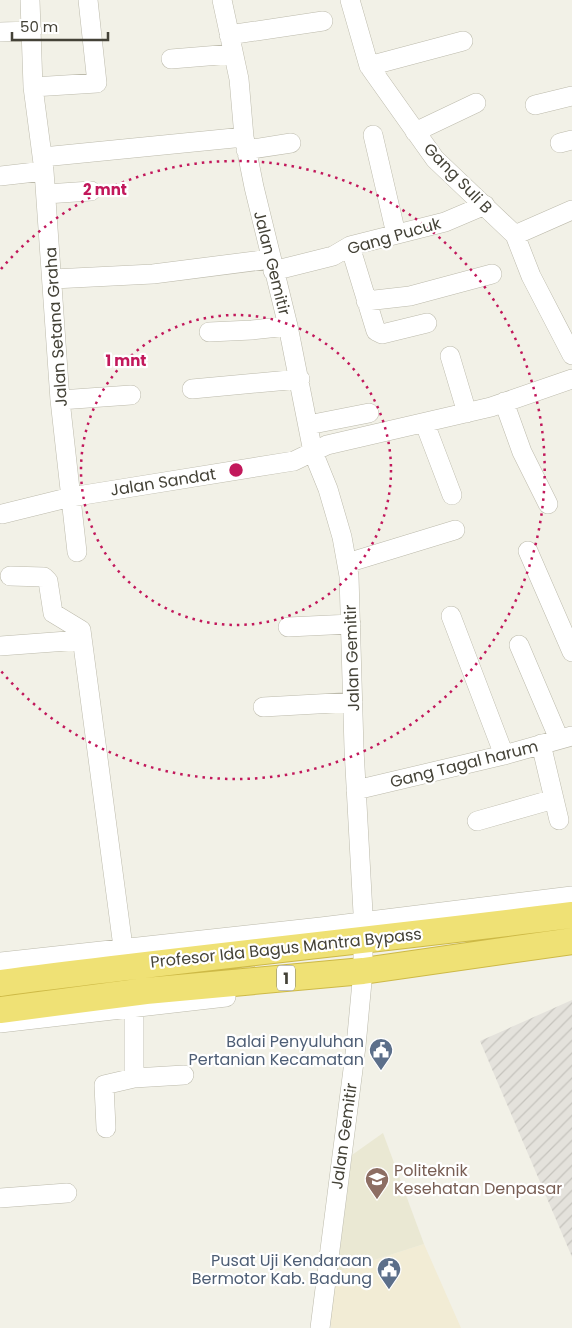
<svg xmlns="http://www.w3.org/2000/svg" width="572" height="1328" font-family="Poppins,sans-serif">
  <defs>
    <pattern id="industrial-furrows" width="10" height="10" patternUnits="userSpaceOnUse" patternTransform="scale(1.25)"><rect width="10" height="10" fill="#e4e2dc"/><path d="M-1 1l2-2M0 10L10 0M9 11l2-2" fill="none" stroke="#c5c3bd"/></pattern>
  </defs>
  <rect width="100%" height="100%" fill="#f2f1e7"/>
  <!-- commercial -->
  <path fill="#f2ecd5" d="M424,1244l37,84h-130v-19l6,-37z"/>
  <!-- industrial -->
  <path fill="url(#industrial-furrows)" d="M572,1000v257l-92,-216z"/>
  <!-- education -->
  <path fill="#eae8d3" d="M383,1133l41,111 -87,28 15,-117z"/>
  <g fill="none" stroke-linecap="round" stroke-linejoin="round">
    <!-- minor casing -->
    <g stroke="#bcbaab" stroke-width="20">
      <path id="minor" d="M30,0l3,87 11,84 16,229 17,152
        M222,0l17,79 5,58 10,50 34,139 25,126 15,37 14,48 7,39 5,173 9,164v58l-7,75 -36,282
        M350,0l19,66 66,93 80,76 16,41 41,79
        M0,32l32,-1
        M229,35l94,-14
        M171,59l61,-5
        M369,66l94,-25
        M33,87l64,-4 -9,-83
        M535,105l37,-9
        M415,132l61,-29
        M373,135l23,99
        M560,143l12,-3
        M246,150l45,-7
        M43,157l201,-20
        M0,176l44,-5
        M46,194l45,-3
        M515,235l57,-25
        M350,246l26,85 6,3 45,-11
        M273,271l60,-15 17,-10 95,-24 40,-17
        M53,279l100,-5 117,-15
        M366,301l44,-5 82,-22
        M209,332l43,-2 36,-4
        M450,356l17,57
        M192,389l108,-10
        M60,400l71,-5
        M504,402l18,50 26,52
        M425,424l27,71
        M308,425l61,-12
        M2,514l69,-17 223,-36 33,-16 164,-38 81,-28
        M528,551l44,101
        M347,563l108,-33
        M10,576l34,1 4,4 5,32 28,17 42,317
        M451,616l53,139
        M288,627l63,-3
        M519,645l40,94
        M0,646l81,-6
        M263,707l90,-5
        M541,744l18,76
        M356,790l148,-35 68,-19
        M477,821l77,-22
        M0,962l321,-35 251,-31
        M0,1023l226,-26
        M134,1078l50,-3
        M106,1128l-2,-43 30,-7v-72
        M0,1198l67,-5"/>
    </g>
    <!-- highway casing -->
    <g stroke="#cdb946" stroke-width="28">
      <path id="highway" d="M0,983c190,-25 381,-44 572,-68
        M0,1010l146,-19 217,-20 209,-30"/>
    </g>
    <!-- minor -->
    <use href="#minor" stroke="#fff" stroke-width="19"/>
    <!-- highway -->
    <use href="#highway" stroke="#efe175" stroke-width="26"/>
  </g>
  <!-- distance rings -->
  <g fill="none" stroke="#c2185b" stroke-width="2.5" stroke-dasharray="2.5 5">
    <circle cx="236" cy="470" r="155"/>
    <path d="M1 269A309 309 0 1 1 1 671"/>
  </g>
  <!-- icons -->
  <defs>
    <g id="civic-pin" transform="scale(1.25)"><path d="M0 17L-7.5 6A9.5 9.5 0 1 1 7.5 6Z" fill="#5c6f8a" stroke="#fff"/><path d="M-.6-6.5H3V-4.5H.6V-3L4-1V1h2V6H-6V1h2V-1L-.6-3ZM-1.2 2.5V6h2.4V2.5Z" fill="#fff"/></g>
    <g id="university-pin" transform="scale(1.25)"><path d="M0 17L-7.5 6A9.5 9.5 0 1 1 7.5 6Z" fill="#8d6e63" stroke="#fff"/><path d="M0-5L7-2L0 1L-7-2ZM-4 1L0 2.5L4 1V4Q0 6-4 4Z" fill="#fff"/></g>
  </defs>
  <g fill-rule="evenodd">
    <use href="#civic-pin" x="381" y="1050"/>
    <use href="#university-pin" x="377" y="1179"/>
    <use href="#civic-pin" x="389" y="1269"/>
  </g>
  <g text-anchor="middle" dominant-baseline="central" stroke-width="4.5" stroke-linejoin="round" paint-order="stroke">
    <!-- shield labels -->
    <rect fill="#fff" stroke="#7c7b73" stroke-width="1" x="277" y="965.5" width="18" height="25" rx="4"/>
    <g font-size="15" font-weight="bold" fill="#444237">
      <text x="286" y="978">1</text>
    </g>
    <!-- street labels -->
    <g font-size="16" fill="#444237" stroke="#fff">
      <text transform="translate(458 178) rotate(46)">Gang Suli B</text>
      <text transform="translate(394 236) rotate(-16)">Gang Pucuk</text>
      <text transform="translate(272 263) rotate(76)">Jalan Gemitir</text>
      <text transform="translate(56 327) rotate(-94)">Jalan Setana Graha</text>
      <text transform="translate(163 482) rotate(-9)">Jalan Sandat</text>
      <text transform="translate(352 658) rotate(-92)">Jalan Gemitir</text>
      <text transform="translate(464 764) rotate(-14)">Gang Tagal harum</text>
      <text transform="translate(286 948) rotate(-6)">Profesor Ida Bagus Mantra Bypass</text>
      <text transform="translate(344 1136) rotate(-82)">Jalan Gemitir</text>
    </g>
    <!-- service labels -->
    <g font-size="16" fill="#4e5e75" stroke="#fff" text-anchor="end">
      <text x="364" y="1041">Balai Penyuluhan<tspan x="364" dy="18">Pertanian Kecamatan</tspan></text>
      <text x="372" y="1260">Pusat Uji Kendaraan<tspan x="372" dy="18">Bermotor Kab. Badung</tspan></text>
    </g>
    <!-- education labels -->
    <g font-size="16" fill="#785e54" stroke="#fff" text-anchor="start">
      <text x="394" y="1170">Politeknik<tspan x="394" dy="18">Kesehatan Denpasar</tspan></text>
    </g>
  </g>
  <circle cx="236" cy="470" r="8" fill="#c2185b" stroke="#fff" stroke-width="2.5"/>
  <g font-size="15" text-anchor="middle" font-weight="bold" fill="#c2185b" stroke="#fff" stroke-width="4.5" stroke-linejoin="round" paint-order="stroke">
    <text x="105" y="195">2 mnt</text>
    <text x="126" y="366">1 mnt</text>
  </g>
  <!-- scale -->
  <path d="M12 32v8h96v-8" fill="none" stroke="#444237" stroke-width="2.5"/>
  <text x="20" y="32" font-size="15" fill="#444237" stroke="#ffffff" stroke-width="4" paint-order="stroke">50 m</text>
</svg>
